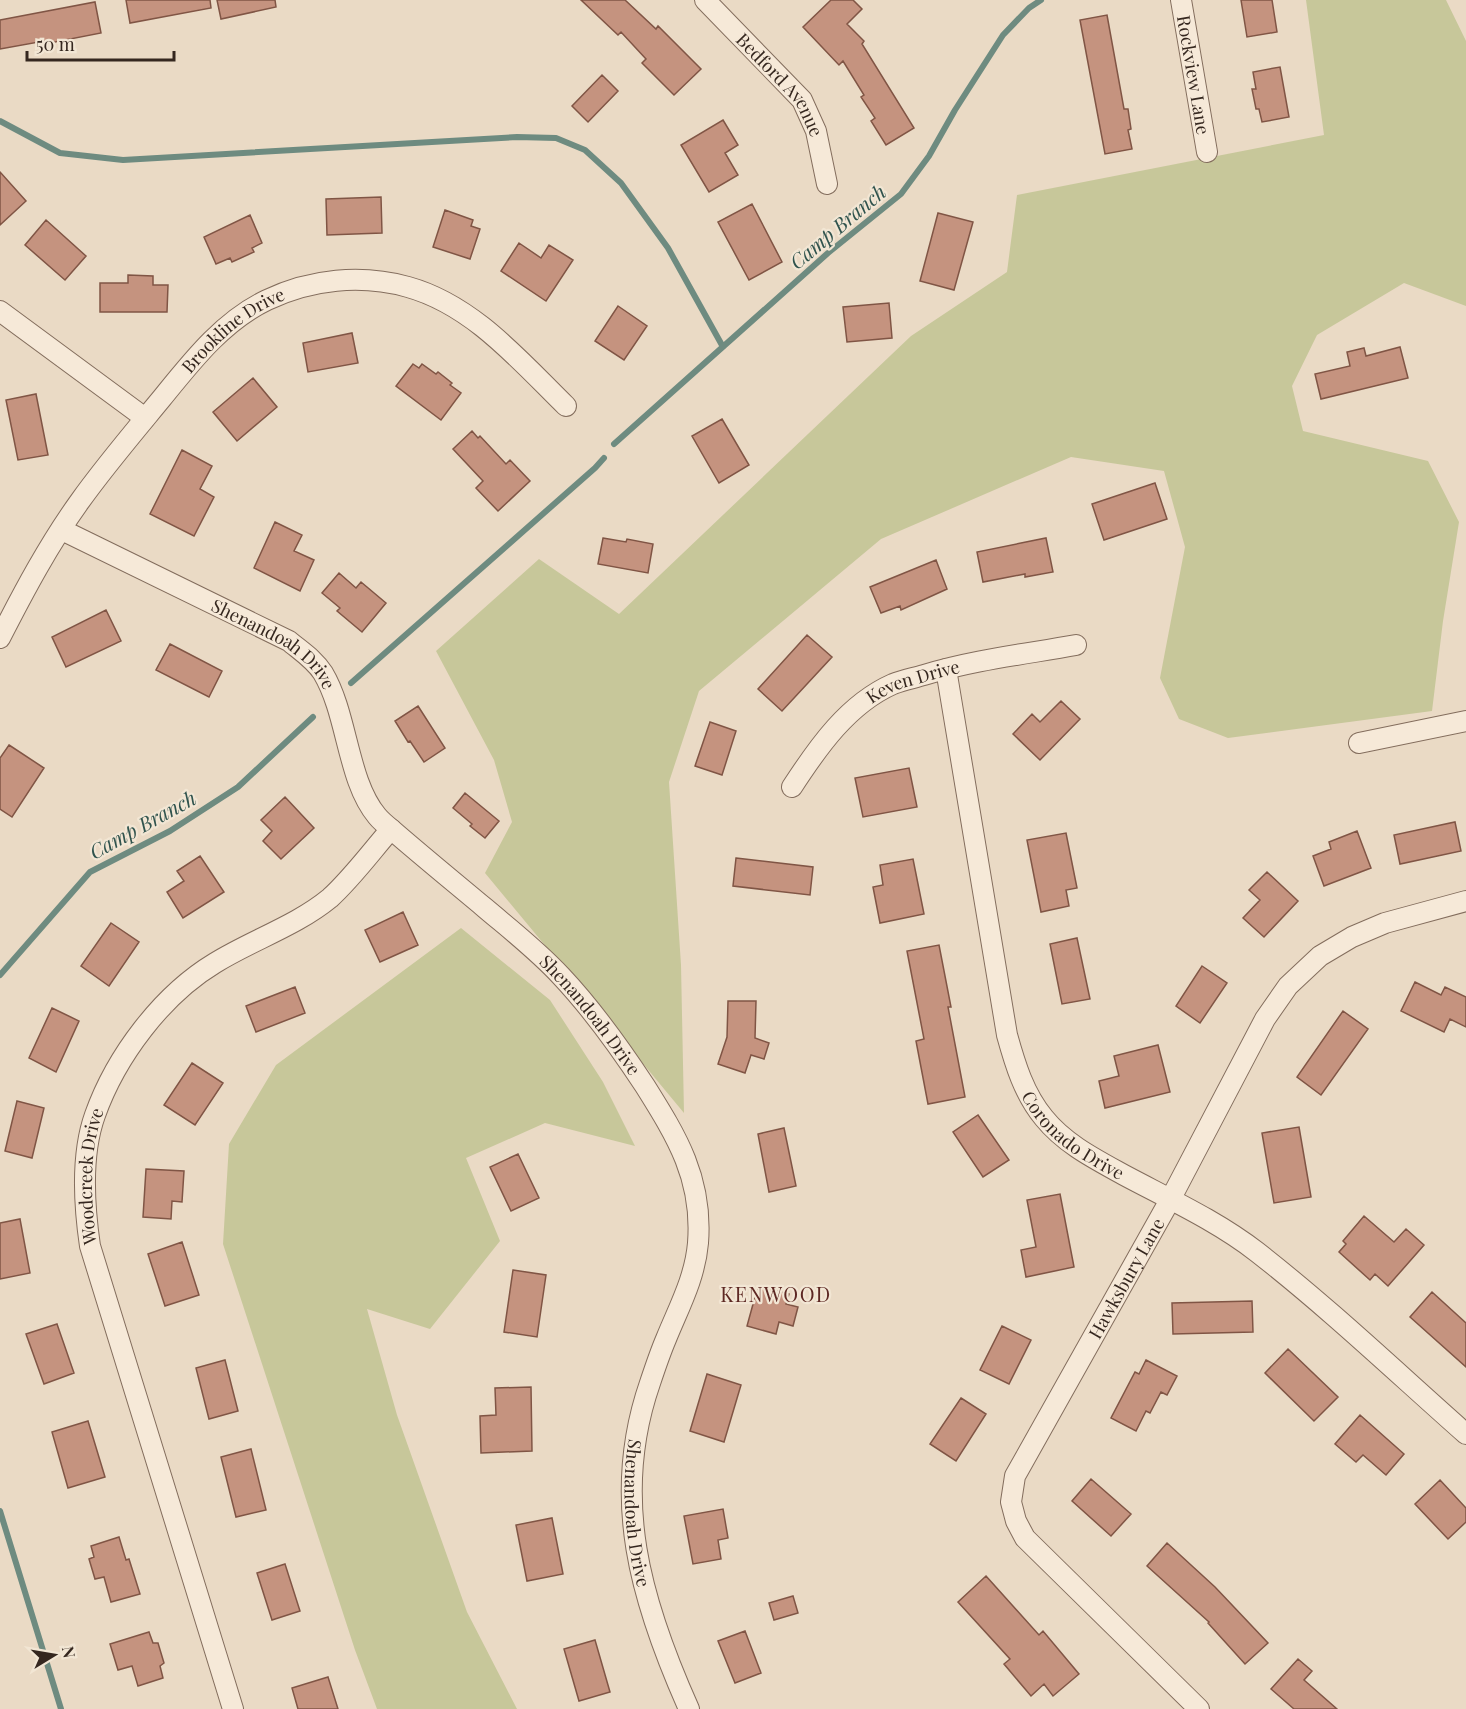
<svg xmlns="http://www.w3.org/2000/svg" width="1466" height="1709" font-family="'Playfair Display',serif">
  <rect width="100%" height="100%" fill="#eadac5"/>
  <!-- green -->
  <path fill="#c7c79a" d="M1306,0h140l20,41v265l-62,-23 -87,52 -25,51 11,45 125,30 31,61 -16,99 -11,90 -204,27 -49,-19 -19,-41 25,-131 -21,-76 -93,-14 -190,82 -182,152 -30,91 12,183 3,148 -199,-240 27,-51 -18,-62 -58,-109 103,-92 80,55 292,-278 96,-64 10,-77 307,-60z
    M461,928l89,72 53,82 32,64 -90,-23 -79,35 34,83 -70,88 -63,-20 30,106 70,197 50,97h-140l-22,-59 -132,-406 6,-100 47,-79z"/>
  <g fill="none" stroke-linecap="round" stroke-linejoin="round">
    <!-- stream -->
    <path stroke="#6e8b80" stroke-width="6" d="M0,121l60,32 63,7 394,-23 39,1 29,12 36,33 47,65 55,99
      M614,444l214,-191 73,-59 28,-38 26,-46 48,-75 26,-27 12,-8
      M351,683l244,-215 9,-10
      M0,975l90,-103 80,-41 68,-44 75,-70
      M0,1511l61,198"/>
  </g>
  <!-- building -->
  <path fill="#c5937f" stroke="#805545" stroke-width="1.5" d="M126,0h84l1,8 -81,15z
    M217,0h58l1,7 -55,12z
    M581,0h44l31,29 2,-3 43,43 -27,26 -32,-32 4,-4 -25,-27 -3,3z
    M831,0h22l9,9 -15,15 17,17 -2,3 52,84 -28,17 -15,-24 4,-3 -14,-21 3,-2 -21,-34 -4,4 -36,-38z
    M1241,0h31l5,32 -30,5z
    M95,2l6,31 -56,11 -1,-3 -44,8v-29z
    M1107,15l17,94h4l3,20 -3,1 4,19 -27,5 -25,-134z
    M1280,67l9,50 -27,5 -3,-13h-3l-4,-20h4l-3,-17z
    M602,75l16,16 -30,31 -16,-16z
    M723,120l15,25 -13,8 13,22 -29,17 -28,-47z
    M0,172l26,29 -26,24z
    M381,197l1,36 -55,2 -1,-36z
    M752,204l30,58 -33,18 -31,-58z
    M445,210l28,10 -2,6 9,3 -10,30 -37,-12z
    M938,213l35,9 -19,68 -34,-9z
    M250,215l12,28 -10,5 2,4 -22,10 -2,-4 -14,6 -12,-27z
    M46,220l40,36 -21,24 -40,-35z
    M519,243l22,15 8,-13 24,15 -27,41 -45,-30z
    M128,275l25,1v9h15l-1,27h-67v-29h28z
    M889,303l3,35 -45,4 -4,-35z
    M618,306l29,20 -23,34 -29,-19z
    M352,333l6,30 -50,9 -5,-29z
    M1400,347l8,31 -87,21 -6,-25 35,-8 -3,-14 17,-4 2,8z
    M413,364l6,4 3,-4 14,10 2,-2 14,11 -2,2 11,8 -20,27 -45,-34z
    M253,378l24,29 -40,34 -24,-29z
    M36,394l12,61 -30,5 -12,-60z
    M722,419l27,46 -30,18 -27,-47z
    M472,431l6,7 2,-2 26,28 4,-4 20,21 -32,30 -22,-23 7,-7 -30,-32z
    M182,450l30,16 -12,23 14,8 -20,39 -44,-22z
    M1155,483l12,36 -63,21 -12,-36z
    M275,522l27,13 -8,16 20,9 -14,31 -46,-23z
    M603,538l23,4 1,-3 26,5 -5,29 -50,-9z
    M1046,538l7,34 -28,5v-3l-42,8 -6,-30z
    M936,560l11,29 -46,21 -1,-4 -19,7 -11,-26z
    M339,573l17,15 5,-6 25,21 -24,29 -25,-21 3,-3 -18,-15z
    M106,610l15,31 -55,26 -14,-30z
    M807,635l25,22 -50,54 -24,-22z
    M170,644l52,27 -13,26 -53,-27z
    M1061,701l19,18 -40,41 -27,-26 19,-20 8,8z
    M418,706l27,42 -21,14 -14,-21 -2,1 -13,-21z
    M710,722l26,9 -14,44 -27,-9z
    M9,745l35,23 -32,49 -12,-8v-51z
    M909,768l8,39 -54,10 -8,-39z
    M465,793l34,28 -14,17 -15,-12 2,-2 -19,-16z
    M285,797l29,31 -33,31 -18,-18 9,-10 -11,-11z
    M1455,822l6,29 -61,13 -6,-29z
    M1357,831l14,37 -47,18 -11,-30 18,-7 -2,-7z
    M1066,833l11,55 -11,2 3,16 -28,6 -14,-72z
    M200,856l24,36 -41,26 -16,-26 17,-11 -7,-10z
    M736,858l77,9 -3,28 -77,-9z
    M913,859l11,55 -44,9 -7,-36 10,-2 -3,-20z
    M1267,872l31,29 -34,36 -21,-19 17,-18 -11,-10z
    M403,912l15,33 -38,17 -15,-32z
    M111,923l28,19 -30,44 -28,-20z
    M1077,938l13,61 -28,5 -12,-60z
    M939,945l12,62h-3l17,90 -37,7 -12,-63 8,-2 -17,-88z
    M1202,966l25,17 -27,40 -24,-17z
    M1415,982l26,13 4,-8 21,10v30l-16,-8 -6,13 -43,-21z
    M295,987l10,26 -49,19 -10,-26z
    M728,1001h28l-1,37 14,5 -5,16 -13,-4 -6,18 -27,-9 9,-27z
    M52,1008l27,13 -23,51 -27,-14z
    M1343,1011l25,18 -47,66 -24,-18z
    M1158,1045l12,47 -65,16 -6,-27 20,-5 -5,-20z
    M192,1063l31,20 -28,42 -31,-20z
    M17,1101l27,7 -12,50 -27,-7z
    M978,1115l31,45 -26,17 -30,-45z
    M1299,1127l12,70 -37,6 -12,-70z
    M784,1128l12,58 -27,6 -11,-58z
    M518,1154l21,44 -28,13 -21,-44z
    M146,1169l38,2 -2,31 -10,-1 -1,18 -28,-2z
    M1060,1194l14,73 -48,10 -5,-27 15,-3 -9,-47z
    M1364,1216l30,26 12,-13 18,16 -36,41 -13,-12 -5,6 -31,-28 7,-8 -3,-3z
    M20,1219l10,54 -30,6v-56z
    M182,1242l17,53 -34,11 -17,-52z
    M513,1270l33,5 -9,62 -33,-5z
    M758,1286l31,8 -3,10 12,3 -5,19 -14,-4 -3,12 -29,-8z
    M1432,1292l34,31v44l-56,-50z
    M1252,1301l1,31 -80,2 -1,-31z
    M57,1324l17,49 -30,11 -18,-50z
    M1002,1326l29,14 -22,44 -29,-14z
    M1288,1349l50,48 -24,24 -49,-48z
    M225,1360l13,51 -29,8 -13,-51z
    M1146,1360l31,16 -10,19 -6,-3 -11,21 -4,-2 -10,20 -25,-13 24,-46 4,2z
    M707,1374l34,11 -17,57 -34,-11z
    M531,1387l1,64 -51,2 -1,-37 16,-1 -1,-27z
    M961,1398l25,16 -30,47 -26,-17z
    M1360,1415l44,39 -18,21 -23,-20 -7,7 -21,-18z
    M88,1421l17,56 -37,11 -16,-56z
    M251,1449l15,61 -30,7 -15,-60z
    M1091,1479l40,35 -20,22 -39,-35z
    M1440,1480l26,28v14l-18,17 -33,-35z
    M723,1509l5,29 -10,2 3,19 -28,5 -9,-48z
    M552,1518l11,56 -36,7 -11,-56z
    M119,1537l7,23 3,-1 11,35 -29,8 -7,-25 -9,2 -6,-20 5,-2 -3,-11z
    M1167,1543l48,44 53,56 -23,21 -37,-41 1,-1 -62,-56z
    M285,1564l15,47 -28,9 -15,-47z
    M986,1576l53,59 4,-4 36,43 -26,22 -9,-12 -13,12 -27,-32 6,-5 -52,-57z
    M793,1596l5,17 -24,7 -5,-17z
    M745,1631l16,42 -26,10 -17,-42z
    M149,1632l4,11h5l6,20 -4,3 3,12 -25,8 -6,-20 -14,4 -8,-26z
    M595,1640l15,52 -31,9 -15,-52z
    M1298,1659l14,12 -8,9 33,29h-43l-23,-20z
    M328,1677l10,32h-40l-6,-21z"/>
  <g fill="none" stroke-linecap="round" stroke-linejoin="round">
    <!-- minor casing -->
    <g stroke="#836d5d" stroke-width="22">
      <g id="minor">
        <path id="s1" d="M705,0l97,100 14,31 11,53"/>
        <path id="s2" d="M1181,0l26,152"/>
        <path d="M0,311l145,107"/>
        <path id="s3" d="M62,530l227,111c12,10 26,19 34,32 25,42 24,107 54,143 4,5 9,9 14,13 31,27 63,53 94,79 26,22 53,43 76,68 32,34 59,72 84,110 32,51 58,93 53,157 -3,35 -19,64 -32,96 -6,14 -11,29 -16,44 -40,115 -9,219 39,326"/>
        <path id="s4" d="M0,638c24,-47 49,-94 80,-137 25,-35 54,-69 82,-103 30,-37 61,-77 105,-98 44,-21 94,-26 141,-13 65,18 112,74 158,119"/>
        <path id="s5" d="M946,669l61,366c8,29 17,59 37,83 21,26 51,41 80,57 45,24 93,46 133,77 73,57 140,121 209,182"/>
        <path d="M1359,743l107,-22"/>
        <path id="s6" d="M792,787c26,-40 56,-83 101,-103 10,-4 21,-6 31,-9 49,-15 102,-21 152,-30"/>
        <path id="s7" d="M233,1709l-143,-463c-6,-41 -9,-92 5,-131 21,-59 67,-120 120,-152 37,-23 81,-37 115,-65 22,-20 41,-46 61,-69"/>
        <path id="s8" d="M1199,1709l-174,-171 -9,-17 -5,-19 4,-26 155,-276 95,-181 23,-33 32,-30 32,-19 33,-14 81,-22"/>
      </g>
    </g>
    <!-- minor -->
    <use href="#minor" stroke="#f6e9d8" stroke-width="20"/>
  </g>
  <g text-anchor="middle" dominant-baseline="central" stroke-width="4.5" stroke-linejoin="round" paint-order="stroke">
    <!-- street labels -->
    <g font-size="18" fill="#35271f" stroke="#f2e6d4">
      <text stroke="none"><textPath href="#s2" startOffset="76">Rockview Lane</textPath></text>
      <text stroke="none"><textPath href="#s1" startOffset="114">Bedford Avenue</textPath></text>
      <text stroke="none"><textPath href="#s4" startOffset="390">Brookline Drive</textPath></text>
      <text stroke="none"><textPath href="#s3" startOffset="242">Shenandoah Drive</textPath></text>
      <text stroke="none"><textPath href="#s6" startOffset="166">Keven Drive</textPath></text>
      <text stroke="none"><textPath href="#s3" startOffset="746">Shenandoah Drive</textPath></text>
      <text stroke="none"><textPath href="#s5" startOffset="496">Coronado Drive</textPath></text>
      <text stroke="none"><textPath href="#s7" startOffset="555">Woodcreek Drive</textPath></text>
      <text stroke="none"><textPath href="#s8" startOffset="536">Hawksbury Lane</textPath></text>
      <text stroke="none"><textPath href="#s3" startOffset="1286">Shenandoah Drive</textPath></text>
    </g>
    <!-- water labels -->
    <g font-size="20" font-style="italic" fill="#30534d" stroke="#f2e6d4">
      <text transform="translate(837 226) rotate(-40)">Camp Branch</text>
      <text transform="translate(142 824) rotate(-29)">Camp Branch</text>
    </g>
    <!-- neighbourhood labels -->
    <g font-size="20" letter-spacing="1.5" fill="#5d2823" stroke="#f2e6d4">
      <text x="776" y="1293">KENWOOD</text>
    </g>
  </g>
  <!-- north arrow -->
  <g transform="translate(54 1655) rotate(79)" stroke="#f2e6d4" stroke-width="4.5" paint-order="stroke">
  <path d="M0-4.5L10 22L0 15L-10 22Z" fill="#35271f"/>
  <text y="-9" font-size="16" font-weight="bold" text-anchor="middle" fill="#35271f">N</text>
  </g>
  <!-- scale -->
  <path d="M27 51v9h147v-9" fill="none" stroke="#35271f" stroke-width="3"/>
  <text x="36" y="51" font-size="18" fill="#35271f" stroke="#f2e6d4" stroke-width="4.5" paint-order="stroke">50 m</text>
</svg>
